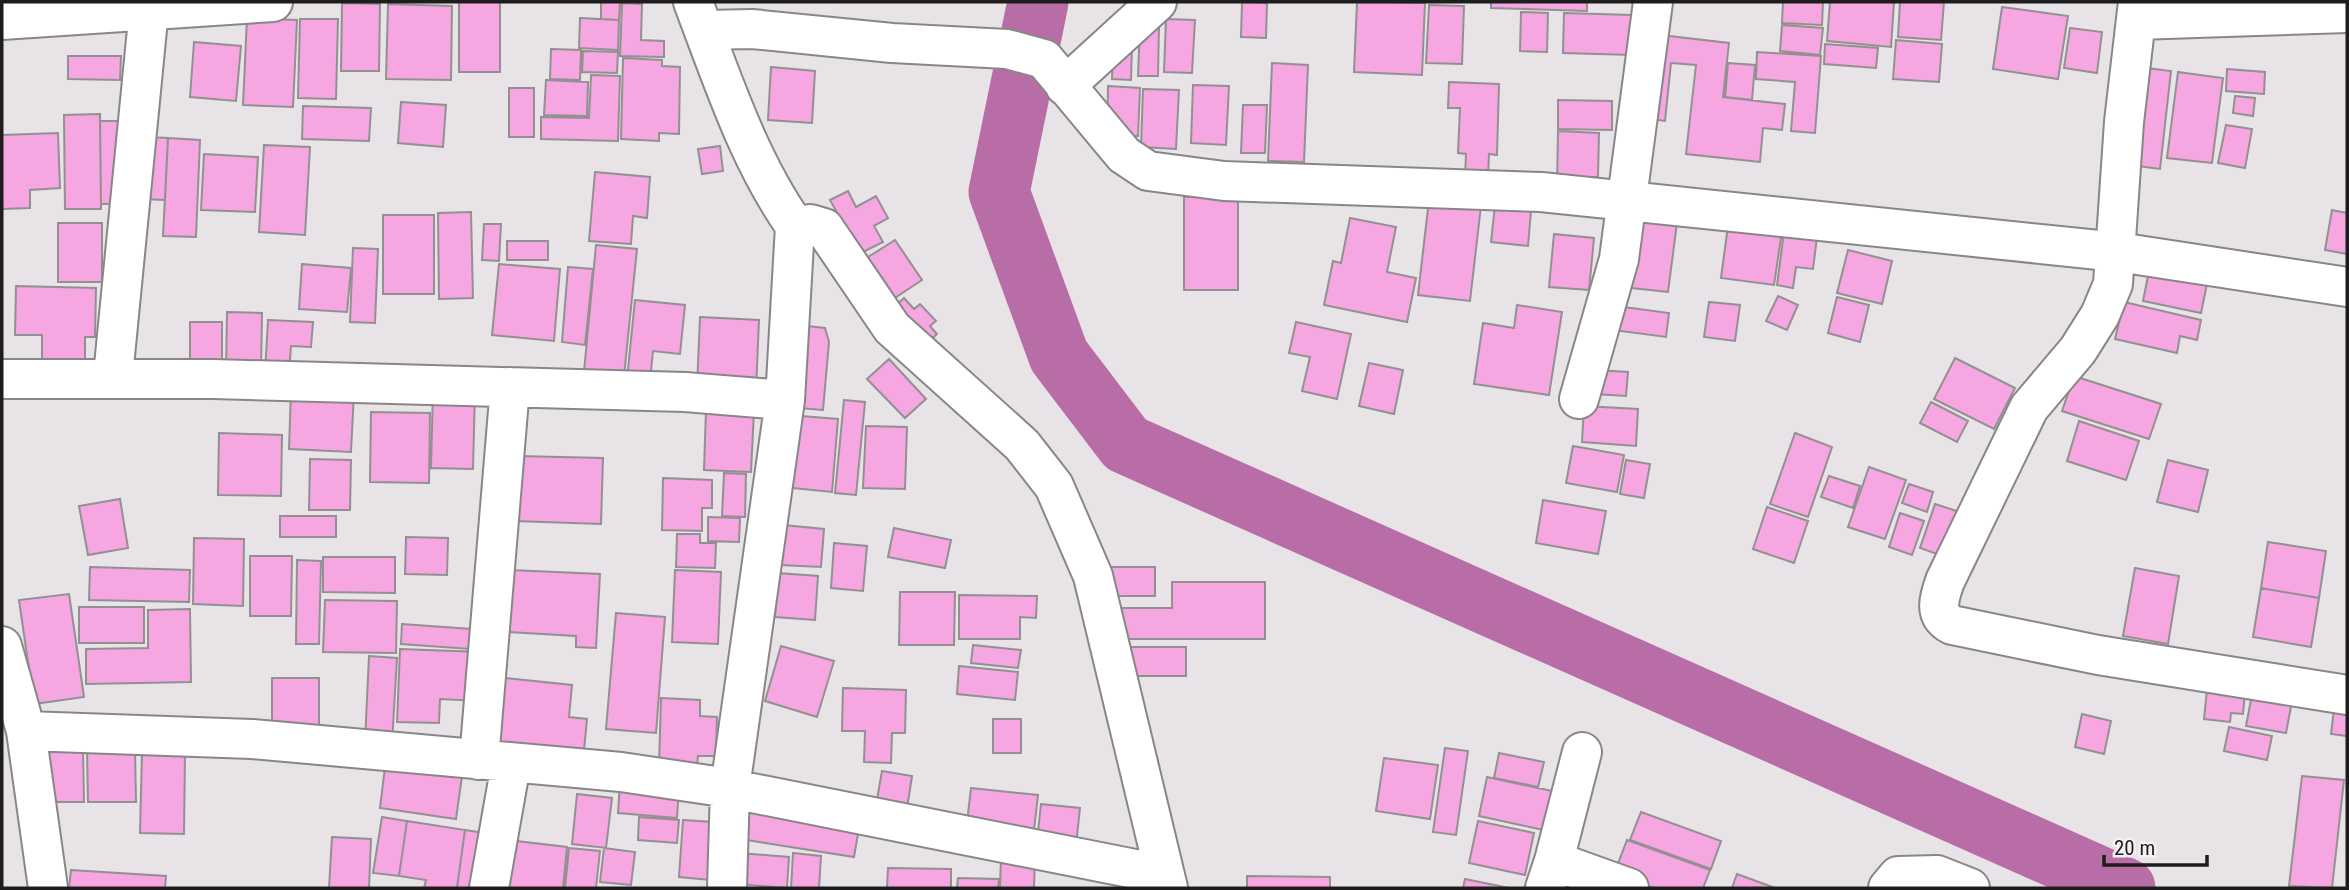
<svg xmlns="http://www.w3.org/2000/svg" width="2349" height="890" font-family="'Roboto Condensed',sans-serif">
  <rect width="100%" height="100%" fill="#e7e3e6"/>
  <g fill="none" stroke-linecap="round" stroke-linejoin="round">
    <!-- river -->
    <path stroke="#b96da6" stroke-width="61" d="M1038,2l-39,190 60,164 67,88 999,444"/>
  </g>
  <!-- building -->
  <path fill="#f6a6e1" stroke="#939092" stroke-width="2" d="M459,2h41v70h-41z
    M601,2h19l-1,18 -18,-1z
    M1242,2l25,1 -1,35 -25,-1z
    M1357,2l68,1 -3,72 -68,-3z
    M1491,2h96v9l-96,-3z
    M1783,2h40l-1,23 -40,-2z
    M1830,2h64l-3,45 -64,-6z
    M1900,2h44l-3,38 -43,-3z
    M342,3l38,1 -1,67h-38z
    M622,3l20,1 -1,36 23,1v16l-44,-1z
    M388,4l64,2 -1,74 -65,-1z
    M1429,5l35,1 -2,58 -36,-1z
    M2002,7l66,9 -10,63 -65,-10z
    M1521,12l27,1 -1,39 -27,-1z
    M1564,13l68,2v40l-69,-2z
    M247,18l50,2 -4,87 -50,-2z
    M580,18l39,2 -1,30 -39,-2z
    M300,19h38l-2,80 -38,-1z
    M1166,19l29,1 -3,53 -28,-1z
    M1140,24l19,1 -1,51h-20z
    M1782,25l41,3 -3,27 -40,-4z
    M2070,28l32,4 -5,41 -33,-5z
    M1652,34l77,9 -6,54 62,7 -3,26 -19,-2 -3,34 -74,-8 10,-89 -25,-2 -6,58 -23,-3z
    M1896,40l46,4 -3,38 -46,-3z
    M194,42l47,4 -5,55 -46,-4z
    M1825,44l53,4 -2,20 -52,-4z
    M1132,45l-1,35 -19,-1 1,-30z
    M551,49l30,1 -1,30 -30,-1z
    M583,51l35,1 -1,21 -35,-1z
    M1757,52l64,4 -6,77 -24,-2 4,-49 -39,-3z
    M68,56h53l-1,24 -52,-1z
    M623,58l39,2v6l18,1 -1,67 -20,-1v8l-38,-2z
    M1272,63l36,2 -4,97 -36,-1z
    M1728,63l27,2 -3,35 -27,-3z
    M771,67l44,4 -3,52 -44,-3z
    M2139,67l32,4 -11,98 -31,-4z
    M2227,69l38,3 -1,22 -38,-3z
    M2178,72l45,6 -11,85 -45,-5z
    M591,75l29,1 -2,65 -77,-2v-22l48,1z
    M546,80l42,2 -1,34 -43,-1z
    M1449,82l50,2 -2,71 -8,-1 -1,23 -23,-1 1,-22 -8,-1 2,-45h-12z
    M1193,85l36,1 -3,59 -35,-2z
    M1108,86l32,2 -2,48 -31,-1z
    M509,88h25v49h-25z
    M1143,89l36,1 -3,59 -35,-2z
    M2235,96l20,2 -2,18 -20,-3z
    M1558,100l54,1v29l-54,-1z
    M401,102l45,3 -3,42 -45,-4z
    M1243,105h24l-2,48h-24z
    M303,106l68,2 -2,33 -67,-2z
    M100,114l1,95h-36l-1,-94z
    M100,121h23v83h-22z
    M2226,125l26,4 -7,39 -27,-5z
    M1558,131l41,2 -1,44h-8v9h-33z
    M58,133l2,55 -30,2v18l-28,1v-74z
    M146,137l22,1 -3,62 -23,-1z
    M168,138l32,2 -4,97 -33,-1z
    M264,145l46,2 -5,88 -46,-3z
    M720,146l3,25 -21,3 -4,-25z
    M204,154l54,3 -3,55 -54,-2z
    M595,172l55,5 -3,41 -14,-2 -2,28 -42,-3z
    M848,191l8,16 20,-11 12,22 -14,8 9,16 -36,18 -20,-38 12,-6 -9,-16z
    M1430,191l52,6 -12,104 -52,-6z
    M1496,196l36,3 -4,47 -37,-4z
    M1184,197h54v93h-54z
    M2332,210l15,3v41l-22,-4z
    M471,212l2,86 -34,1 -1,-86z
    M383,215h51v79h-51z
    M1350,218l46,9 -9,45 29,6 -9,44 -83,-17 9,-44 8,2z
    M1632,218l45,5 -9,69 -45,-5z
    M1729,218l54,6 -9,61 -53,-7z
    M58,223h44v59h-44z
    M484,224h17l-2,37 -17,-1z
    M1785,224l33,5 -5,40 -17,-2 -3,21 -16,-3z
    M1554,234l40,4 -5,52 -40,-3z
    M895,240l27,40 -38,25 -27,-41z
    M507,241h41v19h-41z
    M596,245l41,4 -14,137 -40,-4z
    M353,248l25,1 -3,74 -25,-1z
    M1848,250l44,11 -10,43 -45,-11z
    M2151,261l58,13 -8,39 -58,-12z
    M302,264l49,4 -4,44 -48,-3z
    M499,264l61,5 -6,72 -62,-6z
    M568,267l25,2 -8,76 -23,-3z
    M16,286l80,2 -1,49h-10v26h-43v-28h-27z
    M1778,296l20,9 -11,25 -21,-9z
    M1837,297l32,8 -9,37 -32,-9z
    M904,298l10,11 6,-5 16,17 -6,5 7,8 -15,14 -33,-36z
    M635,300l50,5 -5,49 -27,-3 -3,30 -23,-2z
    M1709,302l31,3 -5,36 -31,-4z
    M2124,302l77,18 -4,20 -17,-4 -3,17 -62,-14z
    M1517,305l45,7 -13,83 -75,-11 9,-61 31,5z
    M1616,306l53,7 -3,24 -53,-7z
    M227,312l35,1 -1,60 -35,-1z
    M700,317l59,3 -3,70 -59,-2z
    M268,320l45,2 -2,25 -20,-1 -2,28 -24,-2z
    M190,322h32v45h-32z
    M1296,322l55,12 -14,65 -35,-8 8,-34 -21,-4z
    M807,326l18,2 4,14 -6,68 -24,-2z
    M1955,358l60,30 -21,41 -60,-30z
    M889,359l37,40 -21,19 -38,-39z
    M1369,363l34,7 -9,44 -35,-8z
    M1596,370l32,2 -2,24 -31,-2z
    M2074,376l87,28 -12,35 -87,-28z
    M291,390l63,2 -3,60 -62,-3z
    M433,390l42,1 -2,78 -42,-1z
    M844,400l21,2 -9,93 -21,-2z
    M1931,402l37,19 -11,21 -37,-19z
    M1584,406l54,3 -2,37 -54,-4z
    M706,410l48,1 -3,61 -47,-2z
    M371,412l59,1 -1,70 -59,-1z
    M789,415l49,4 -6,73 -49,-5z
    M2079,421l60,20 -13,39 -59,-19z
    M866,426l41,1 -2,62 -42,-1z
    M219,433l63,2 -1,61 -63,-1z
    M1795,433l37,14 -24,70 -38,-13z
    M1573,446l51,9 -7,37 -51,-9z
    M518,456l85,2 -2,66 -86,-3z
    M310,459l41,1 -1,50h-41z
    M1626,460l24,4 -6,34 -24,-4z
    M2168,460l40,10 -10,42 -41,-10z
    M1869,467l37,13 -21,59 -37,-12z
    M724,473l22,1 -1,43 -23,-1z
    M1829,476l31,10 -7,22 -32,-11z
    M663,478l49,2v28h-10v23l-40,-1z
    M1909,484l24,8 -6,20 -25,-9z
    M120,499l8,49 -40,7 -9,-49z
    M1543,500l63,11 -8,43 -62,-11z
    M1935,504l28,9 -15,45 -28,-10z
    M1767,507l41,14 -14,42 -41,-14z
    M1900,513l24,8 -12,34 -23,-8z
    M280,516h56v21h-56z
    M708,517l32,1 -1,24 -31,-1z
    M783,525l41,4 -3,38 -41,-2z
    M894,528l57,12 -6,28 -57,-11z
    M677,534h23v9h16l-1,25 -39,-1z
    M406,537l42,1 -1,37 -42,-1z
    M194,538l50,1 -1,67 -50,-2z
    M2268,542l58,9 -7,47 -58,-10z
    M834,543l33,3 -4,45 -32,-3z
    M250,556h42l-1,60h-41z
    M323,557h72v36l-72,-1z
    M297,560l24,1 -2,83h-23z
    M90,567l100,3 -1,32 -100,-2z
    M1109,567h46v29h-46z
    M2135,568l44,8 -11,68 -45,-8z
    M510,570l90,4 -4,74 -20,-1v-11l-70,-4z
    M675,570l46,2 -3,72 -46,-2z
    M778,573l40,3 -3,44 -40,-3z
    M1172,582h93v57h-143v-31h50z
    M2261,588l58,10 -8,49 -58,-10z
    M900,592h55l-1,53h-55z
    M69,594l15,103 -50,7 -15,-104z
    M959,595l78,1 -1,22 -16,-1v22h-61z
    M325,600l72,1 -1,52 -73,-1z
    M79,607h65v36h-65z
    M190,609l1,73 -105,2v-35l62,-1v-38z
    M616,613l49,4 -9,116 -50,-4z
    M402,624l83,6 -1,20 -83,-6z
    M973,645l48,5 -3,18 -47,-5z
    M781,646l53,15 -17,56 -52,-16z
    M1128,647h58v29h-58z
    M400,649l82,3 -2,49 -40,-2 -1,24 -42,-1z
    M369,656l28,2 -5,85 -27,-2z
    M959,666l59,6 -3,28 -58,-6z
    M496,677l76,8 -3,32 18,2 -4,42 -95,-10z
    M272,678h47v60h-47z
    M843,688l63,2 -1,43h-13l-1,30 -27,-1 1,-31h-23z
    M2207,689l38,4 -2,21 -12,-1 -1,9 -26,-3z
    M2253,689l40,7 -7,37 -40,-7z
    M661,698l39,2v16l17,1 -1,39h-18l-1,11 -38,-1z
    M2335,701l12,1v34l-16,-2z
    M2082,714l29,7 -7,33 -29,-7z
    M993,719h28v34h-28z
    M2229,727l43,9 -5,24 -43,-9z
    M1445,748l23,3 -12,84 -23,-3z
    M49,750h34l1,52h-34z
    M135,751l1,51h-48l-1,-50z
    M142,752l43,1 -1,81 -44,-1z
    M1499,753l45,9 -6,25 -44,-9z
    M1384,758l54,7 -8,54 -54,-8z
    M386,759l77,10 -7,50 -76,-11z
    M882,771l30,5 -6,39 -31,-4z
    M2302,776l42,4 -12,108 -43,-2z
    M1487,777l70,15 -9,39 -69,-15z
    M620,783l59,5 -2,30 -59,-5z
    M971,788l67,7 -5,44 -67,-8z
    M577,794l35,4 -6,50 -34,-4z
    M746,804l114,18 -6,35 -114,-18z
    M1041,804l39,4 -4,37 -39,-4z
    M1641,812l80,29 -10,28 -81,-29z
    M382,817l25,4 -8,55 -26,-3z
    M639,817l40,3 -2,23 -39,-3z
    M683,820l31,2 -4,58 -31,-3z
    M407,821l58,9 -8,58h-33l2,-8 -27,-4z
    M1478,821l56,12 -9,42 -56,-12z
    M465,830l27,4 -8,54h-27z
    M332,837l39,2 -2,49h-40z
    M507,840l60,7 -4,41h-61z
    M1627,840l83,30 -7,18h-49l-40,-14z
    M569,848l31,3 -4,37h-31z
    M604,848l31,4 -4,33 -31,-3z
    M739,853l50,4 -2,31 -50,-4z
    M793,853l28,3 -2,32h-28z
    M1001,856l34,1 -1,31h-34z
    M888,868l63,1v19h-64z
    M71,870l95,6 -1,12h-96z
    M1737,874l38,14h-43z
    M1247,876l83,1v11h-83z
    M958,878l41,1 -1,9h-41z
    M1465,879l44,9h-46z"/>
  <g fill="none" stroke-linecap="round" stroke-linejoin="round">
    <!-- minor casing -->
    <g stroke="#898688" stroke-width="42">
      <path id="minor" d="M693,2c29,76 55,157 102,224l15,-2 14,4 68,100 130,117 32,41 39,90 75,312
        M2138,2l-14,120 -11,162 -13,31 -22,35 -49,58 -84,173c-6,17 -12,34 7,44l146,30 249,40
        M2,20l271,-18
        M2137,20l210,-7
        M704,30l48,-1 140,14 115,6 37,10 80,96 24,16 76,10 317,11 577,60 229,35
        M1065,86l92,-84
        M113,376l36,-367
        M2,379h211l472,13 100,8
        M1579,399l40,-140 34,-257
        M2,646l24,85 22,157
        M26,731l226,8 369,33 101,15 443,88
        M479,760l31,-373
        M1554,861l28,-109
        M489,888l22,-124
        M727,888l3,-100 55,-388 10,-174
        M1545,888l9,-27 75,27
        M1888,888l10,-12 39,-1 33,13"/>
    </g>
    <!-- minor -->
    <use href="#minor" stroke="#fff" stroke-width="38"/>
  </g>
  <!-- border -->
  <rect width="2349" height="890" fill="none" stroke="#1e1d1e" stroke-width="7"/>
  <!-- scale -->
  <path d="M2104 855v10h103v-10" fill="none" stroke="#1e1d1e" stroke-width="3.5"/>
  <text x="2114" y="855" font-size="21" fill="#1e1d1e" stroke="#f4f0f3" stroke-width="5" paint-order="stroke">20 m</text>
</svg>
